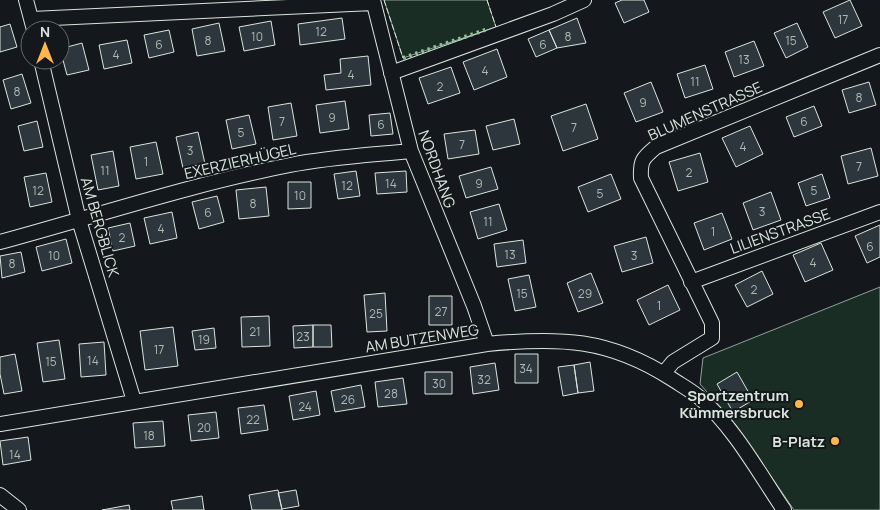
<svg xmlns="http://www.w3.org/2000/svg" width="880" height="510" font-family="Manrope,sans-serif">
  <rect width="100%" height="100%" fill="#14181c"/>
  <!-- green -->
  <path fill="#1a2d24" stroke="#939e99" d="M384,0h103l9,27 -93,31z
    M880,287v223h-86l-58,-85 -36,-41 3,-26z"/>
  <!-- building -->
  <path fill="#2c363c" stroke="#d8e6dc" d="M622,0h22l5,12 -25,11 -9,-20z
    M850,0l12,26 -27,12 -12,-26z
    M342,18l3,21 -45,6 -2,-21z
    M577,18l9,25 -29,5 -8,-18z
    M271,21l4,24 -31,6 -5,-24z
    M219,23l6,28 -28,5 -5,-27z
    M797,23l11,24 -22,11 -12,-25z
    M10,24l7,23 -17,5v-25z
    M169,30l5,22 -25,6 -5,-23z
    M549,30l8,18 -21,9 -8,-18z
    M127,40l5,23 -28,6 -5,-24z
    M754,41l10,25 -30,11 -9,-25z
    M82,43l7,27 -22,5 -7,-26z
    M497,49l10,28 -33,13 -11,-28z
    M368,56l3,29 -45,5 -2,-15 17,-2 -1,-14z
    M705,65l8,24 -28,9 -8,-24z
    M451,67l9,26 -32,11 -9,-26z
    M22,74l9,29 -20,6 -8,-29z
    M651,82l12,30 -27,10 -12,-29z
    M869,82l7,23 -27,8 -7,-23z
    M345,101l4,28 -29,4 -4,-28z
    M291,103l6,33 -24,4 -5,-33z
    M586,104l12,35 -35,12 -12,-35z
    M814,106l8,20 -28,11 -8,-20z
    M390,113l3,21 -22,2 -2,-21z
    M249,115l7,29 -24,5 -6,-29z
    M514,119l6,25 -27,6 -7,-24z
    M37,121l6,26 -19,4 -6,-25z
    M750,126l13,28 -27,13 -14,-29z
    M475,130l4,24 -31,5 -4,-25z
    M198,132l7,32 -22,4 -7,-31z
    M156,142l7,32 -27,5 -6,-32z
    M871,148l7,28 -30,8 -7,-28z
    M113,151l6,35 -21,4 -7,-35z
    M700,153l8,29 -30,9 -9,-29z
    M491,167l7,22 -32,9 -7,-22z
    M356,171l4,25 -22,3 -4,-25z
    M406,171l1,21 -30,2 -2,-21z
    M46,173l6,29 -22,5 -6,-30z
    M611,174l10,25 -33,13 -10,-25z
    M822,174l8,24 -24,8 -8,-23z
    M288,182h23v26l-23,1z
    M266,187l3,29 -30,3 -3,-29z
    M771,192l10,28 -28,10 -10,-27z
    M217,196l7,26 -25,7 -7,-27z
    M499,204l8,26 -29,9 -8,-27z
    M172,212l5,26 -27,6 -6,-26z
    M722,213l10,26 -28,11 -10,-27z
    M130,223l5,23 -22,5 -5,-23z
    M880,225v32l-13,6 -12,-27z
    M646,237l7,26 -31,9 -8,-26z
    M66,239l6,24 -30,8 -6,-24z
    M523,240l3,23 -29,4 -3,-23z
    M821,243l12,27 -28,12 -12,-27z
    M21,252l4,20 -23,6 -2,-22z
    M762,271l11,23 -26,13 -12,-22z
    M591,273l12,30 -25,9 -11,-29z
    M529,275l7,32 -21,4 -7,-32z
    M668,285l12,25 -31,15 -12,-25z
    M385,293l2,38 -20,1 -3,-37z
    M429,296h23v29h-23z
    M269,316l1,30 -28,1 -1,-30z
    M313,325v22l-19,1 -1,-22z
    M313,325h18l1,22h-19z
    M173,327l5,39 -33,4 -5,-39z
    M214,328l2,20 -21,2 -3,-19z
    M59,340l6,39 -22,3 -6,-39z
    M104,342l2,33 -25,2 -2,-33z
    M15,354l7,37 -18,3 -4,-20v-17z
    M515,354h23v29h-23z
    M590,362l4,29 -16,2 -4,-28z
    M495,363l4,27 -26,4 -3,-27z
    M574,365l4,28 -15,3 -5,-29z
    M425,372h27v22h-27z
    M737,372l16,28 -20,12 -16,-28z
    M403,378l4,26 -29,3 -3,-25z
    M361,385l4,22 -30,5 -4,-21z
    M316,391l4,24 -27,5 -4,-24z
    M264,405l4,25 -27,4 -3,-26z
    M216,412l3,26 -28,3 -3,-26z
    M163,421l2,25 -30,2 -2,-25z
    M28,437l3,23 -28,5 -3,-24z
    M278,490l4,20h-30l-3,-15z
    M296,490l3,16 -17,3 -4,-16z
    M202,496l2,14h-31l-2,-9z
    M129,505l1,5h-28z"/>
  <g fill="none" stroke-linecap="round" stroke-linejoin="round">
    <!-- street casing -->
    <g stroke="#d8e6dc" stroke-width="16">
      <path id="street" d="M26,0l8,30
        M373,0l38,151 63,155 13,38
        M32,19l341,-16
        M41,60l38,160 55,181
        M391,73l162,-59 31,-14
        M0,242c96,-26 192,-58 290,-77 40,-8 81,-10 121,-14
        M691,282l189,-70
        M664,373l9,-11 39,-24v-15l-71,-145c-1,-18 2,-20 15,-31l224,-92
        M0,424l487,-80c72,-7 122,-6 185,35 9,6 20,12 28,19 34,29 59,75 84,112
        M0,495l19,15"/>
    </g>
    <!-- street -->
    <use href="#street" stroke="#14181c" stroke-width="14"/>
    <!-- hedge -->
    <path stroke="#8ac095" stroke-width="4" stroke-dasharray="2.5 4" stroke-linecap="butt" d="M403,58l85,-29"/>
    <!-- fence -->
    <path stroke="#d8e6dc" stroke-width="1" stroke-dasharray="6 2.5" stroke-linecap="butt" d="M384,0l19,58
      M487,0l9,27"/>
  </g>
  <!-- markers -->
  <g fill="#ffb74d" stroke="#14181c" stroke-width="2">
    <circle cx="799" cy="404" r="5"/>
    <circle cx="835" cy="441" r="5"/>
  </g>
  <g text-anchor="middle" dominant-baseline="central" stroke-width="4" stroke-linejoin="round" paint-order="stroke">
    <!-- number labels -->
    <g font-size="12" fill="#adbab4">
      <text x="843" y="19">17</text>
      <text x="321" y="31">12</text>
      <text x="257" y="36">10</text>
      <text x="568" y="36">8</text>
      <text x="208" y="40">8</text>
      <text x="791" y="40">15</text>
      <text x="159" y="44">6</text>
      <text x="543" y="44">6</text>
      <text x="116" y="54">4</text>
      <text x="744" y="59">13</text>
      <text x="485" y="70">4</text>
      <text x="351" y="74">4</text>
      <text x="695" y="81">11</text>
      <text x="440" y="86">2</text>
      <text x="17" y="91">8</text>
      <text x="859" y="97">8</text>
      <text x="643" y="102">9</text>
      <text x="332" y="117">9</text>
      <text x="282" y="121">7</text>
      <text x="804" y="121">6</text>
      <text x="381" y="124">6</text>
      <text x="574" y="127">7</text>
      <text x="241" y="132">5</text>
      <text x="462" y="144">7</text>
      <text x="743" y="146">4</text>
      <text x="190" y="150">3</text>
      <text x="146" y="161">1</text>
      <text x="859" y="166">7</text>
      <text x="105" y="170">11</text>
      <text x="689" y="172">2</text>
      <text x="391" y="183">14</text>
      <text x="479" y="183">9</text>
      <text x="347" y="185">12</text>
      <text x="38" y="190">12</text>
      <text x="814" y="190">5</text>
      <text x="600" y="193">5</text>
      <text x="300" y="195">10</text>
      <text x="253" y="203">8</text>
      <text x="762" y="211">3</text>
      <text x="208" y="212">6</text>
      <text x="488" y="221">11</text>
      <text x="161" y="228">4</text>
      <text x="713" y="231">1</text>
      <text x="122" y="237">2</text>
      <text x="870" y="246">6</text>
      <text x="510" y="254">13</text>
      <text x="54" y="255">10</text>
      <text x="634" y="255">3</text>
      <text x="813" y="262">4</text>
      <text x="12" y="263">8</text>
      <text x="754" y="289">2</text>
      <text x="522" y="293">15</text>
      <text x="585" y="293">29</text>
      <text x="659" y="305">1</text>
      <text x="441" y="311">27</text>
      <text x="376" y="313">25</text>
      <text x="255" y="331">21</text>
      <text x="303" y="336">23</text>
      <text x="204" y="339">19</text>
      <text x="159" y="349">17</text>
      <text x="93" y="360">14</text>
      <text x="51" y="361">15</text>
      <text x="526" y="368">34</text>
      <text x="484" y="379">32</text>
      <text x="439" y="383">30</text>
      <text x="391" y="393">28</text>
      <text x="348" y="399">26</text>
      <text x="305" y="406">24</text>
      <text x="253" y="419">22</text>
      <text x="204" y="427">20</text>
      <text x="149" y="435">18</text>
      <text x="15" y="454">14</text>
    </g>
    <!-- street labels -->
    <g font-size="15" fill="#d8e6dc" stroke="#14181c">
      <text transform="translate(705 111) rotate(-24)">BLUMENSTRASSE</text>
      <text transform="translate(240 161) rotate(-13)">EXERZIERHÜGEL</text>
      <text transform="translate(437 169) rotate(70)">NORDHANG</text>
      <text transform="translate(100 227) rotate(74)">AM BERGBLICK</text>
      <text transform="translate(780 231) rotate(-20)">LILIENSTRASSE</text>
      <text transform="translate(422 338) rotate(-9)">AM BUTZENWEG</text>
    </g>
    <!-- poi labels -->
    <g font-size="15" font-weight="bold" fill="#d8e6dc" stroke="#14181c" text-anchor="end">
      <text x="789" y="395">Sportzentrum<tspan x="789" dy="17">Kümmersbruck</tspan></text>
      <text x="825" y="441">B-Platz</text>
    </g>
  </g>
  <!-- north arrow -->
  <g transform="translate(45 45)"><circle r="24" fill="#14181c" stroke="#626a69"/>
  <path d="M0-4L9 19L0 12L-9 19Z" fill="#ffb74d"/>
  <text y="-8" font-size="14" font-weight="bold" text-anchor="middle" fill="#d8e6dc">N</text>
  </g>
</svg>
